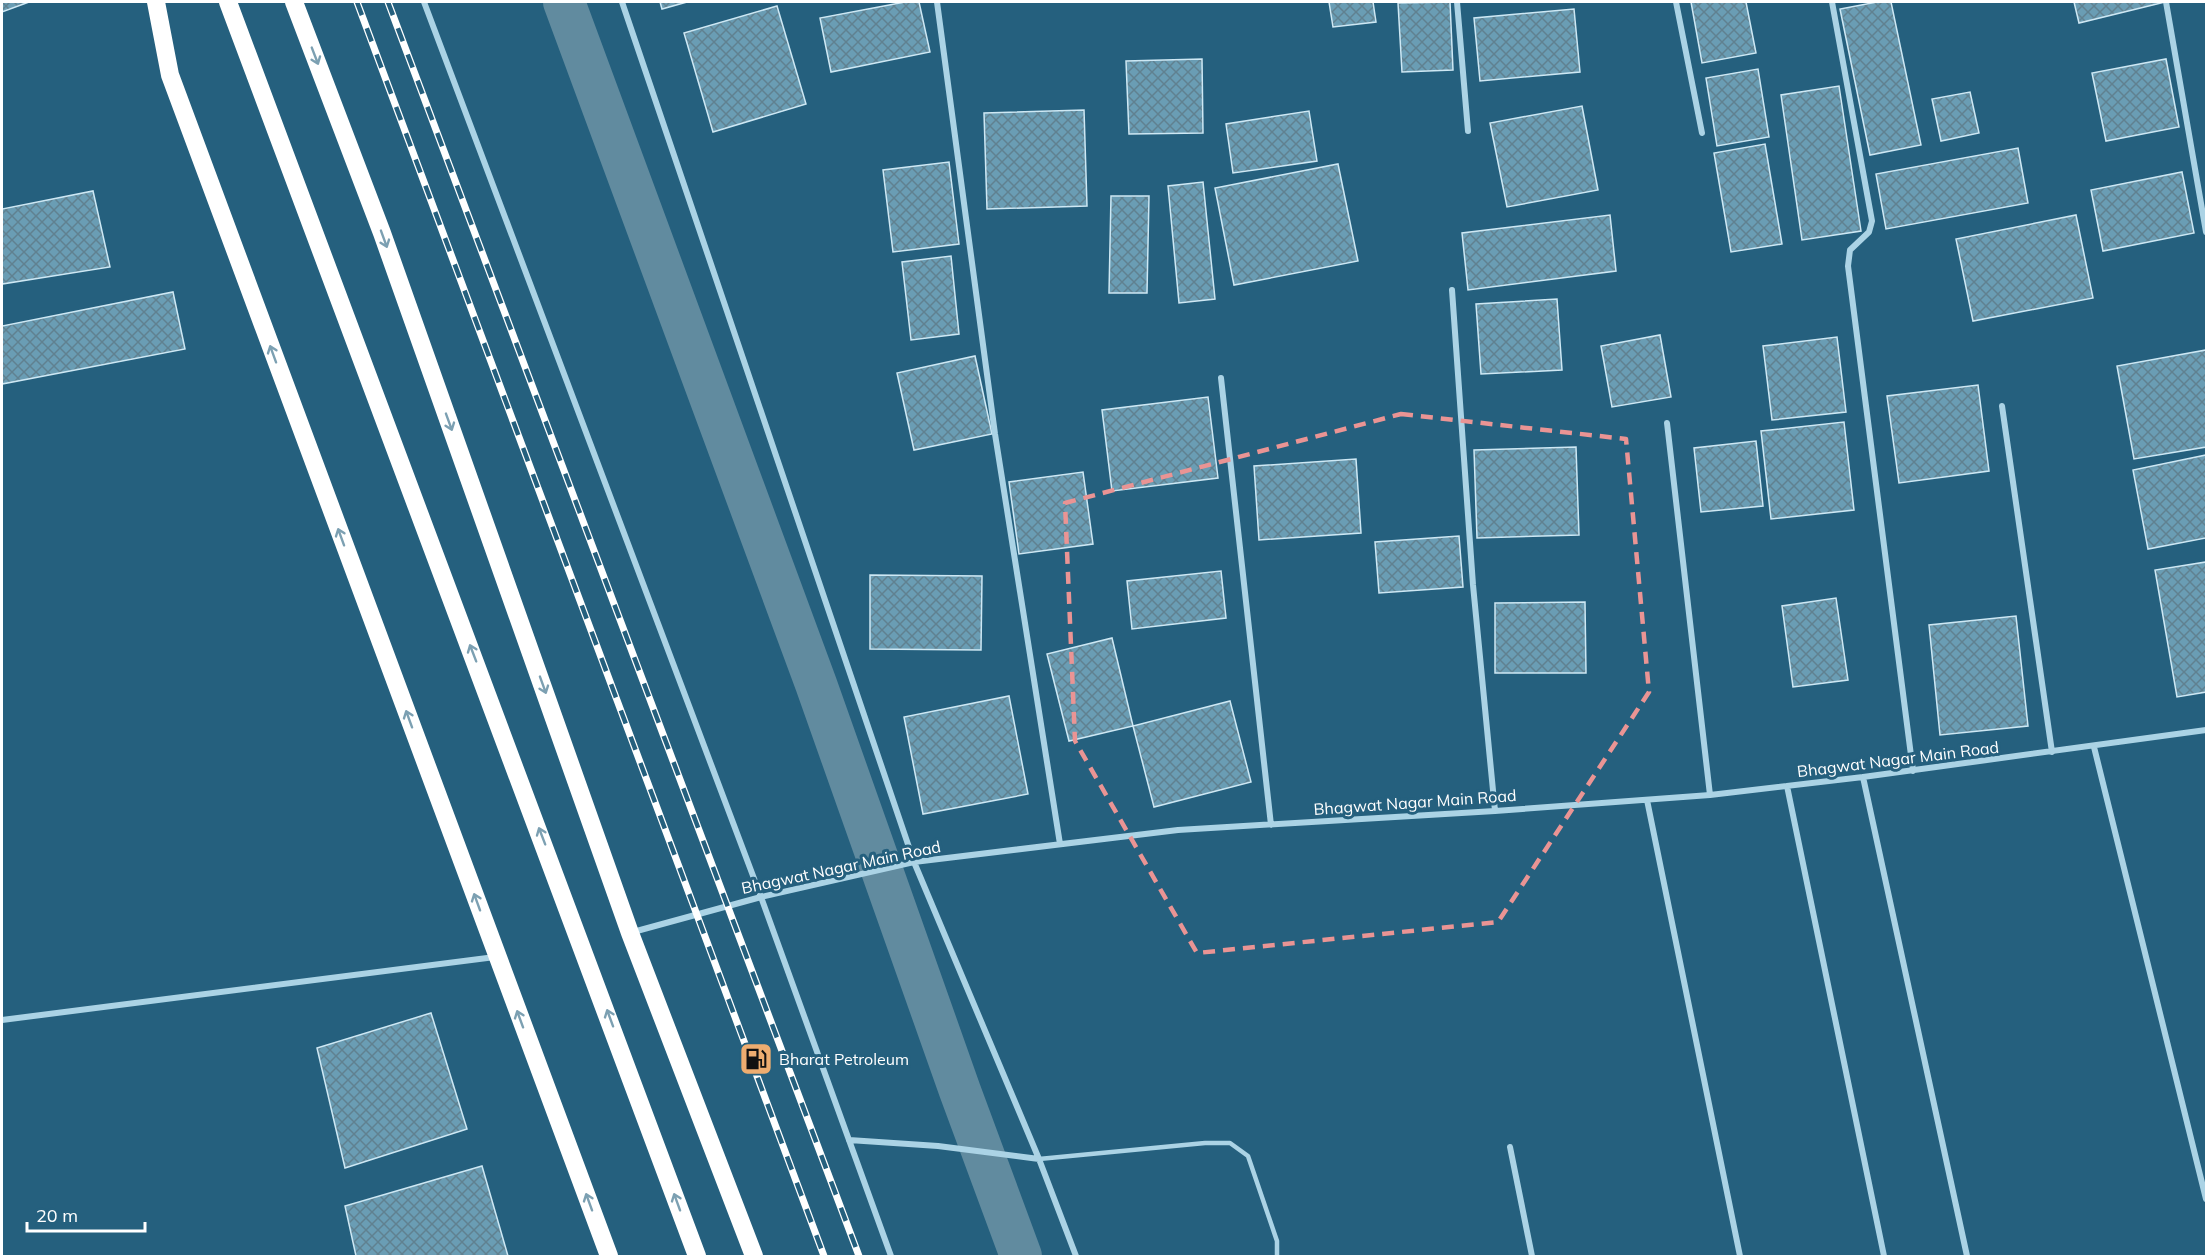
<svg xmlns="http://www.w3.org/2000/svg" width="2208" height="1258" font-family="Mulish,sans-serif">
  <defs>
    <pattern id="building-cross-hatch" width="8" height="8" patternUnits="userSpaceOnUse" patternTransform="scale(1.5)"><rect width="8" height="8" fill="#6a9db4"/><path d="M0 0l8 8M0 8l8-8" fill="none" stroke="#608190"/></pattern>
  </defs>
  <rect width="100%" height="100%" fill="#25607e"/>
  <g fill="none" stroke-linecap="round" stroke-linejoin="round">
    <!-- canal -->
    <path stroke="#618b9f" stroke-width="42" d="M564,2l252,682 144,407 61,165"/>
  </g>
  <!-- building -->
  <path fill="url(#building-cross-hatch)" stroke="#cee8f4" stroke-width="1.5" d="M2,2h27l-27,10z
    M660,2h27l-25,7z
    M905,2h14l11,50 -99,20 -11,-54z
    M1329,2h44l3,20 -43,5z
    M1450,2l3,68 -51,2 -4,-69z
    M1691,2h55l10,51 -54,10z
    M1877,2h14l30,143 -51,10 -30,-146z
    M2074,2h91l-86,21z
    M777,6l29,98 -93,28 -29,-99z
    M1574,9l6,63 -100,9 -6,-63z
    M1202,59l1,74 -74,1 -3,-73z
    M2166,59l13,68 -73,14 -14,-68z
    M1758,69l11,68 -52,9 -11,-68z
    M1839,86l22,145 -59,9 -21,-145z
    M1970,92l9,41 -38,8 -9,-42z
    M1582,106l16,84 -91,17 -17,-84z
    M1084,110l3,96 -100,3 -3,-96z
    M1309,111l8,50 -84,12 -7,-49z
    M1765,144l17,100 -51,8 -17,-99z
    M2018,148l10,55 -142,26 -10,-55z
    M949,162l10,82 -66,8 -10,-82z
    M1338,164l20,97 -124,24 -19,-97z
    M2182,172l12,61 -91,18 -12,-61z
    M1203,182l12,117 -36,4 -11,-117z
    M93,191l17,76 -108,17v-75z
    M1111,196h38l-2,97h-38z
    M1610,215l6,56 -148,19 -6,-57z
    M2076,215l17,83 -120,23 -17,-82z
    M951,256l8,78 -48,6 -9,-78z
    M173,292l12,57 -183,35v-58z
    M1557,299l5,71 -81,4 -5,-70z
    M1660,335l11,62 -59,10 -11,-61z
    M1837,337l9,75 -74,8 -9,-74z
    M2206,350v97l-72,12 -17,-93z
    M975,356l17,78 -78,16 -17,-77z
    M1978,385l11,86 -90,12 -12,-87z
    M1208,397l10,81 -106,13 -10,-81z
    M1844,422l10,88 -83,9 -10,-88z
    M1756,441l7,65 -62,6 -7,-64z
    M1576,447l3,88 -102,3 -3,-88z
    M2206,455v83l-58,11 -15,-79z
    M1356,459l5,74 -102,7 -5,-74z
    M1083,472l10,72 -74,10 -10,-72z
    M1459,536l4,51 -84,6 -4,-51z
    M2206,562v130l-29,5 -22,-127z
    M1221,571l5,47 -94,11 -5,-48z
    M870,575l112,1 -1,74 -111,-1z
    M1836,598l12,82 -55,7 -11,-81z
    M1585,602l1,71h-91v-70z
    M2016,616l12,110 -88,9 -11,-110z
    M1112,638l21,88 -64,15 -22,-87z
    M1009,696l19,98 -105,20 -19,-97z
    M1230,701l21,81 -97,25 -21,-81z
    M431,1013l36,116 -122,39 -28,-120z
    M482,1166l26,90h-152l-11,-50z"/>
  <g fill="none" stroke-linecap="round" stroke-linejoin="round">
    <!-- lane -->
    <path stroke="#abd3e5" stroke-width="4.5" d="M1039,1159l166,-16h25l18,13 29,85v15"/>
    <!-- street -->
    <path stroke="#abd3e5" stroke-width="6" d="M424,2l337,895 130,359
      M622,2l292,860 125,297 37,97
      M937,2l58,432 65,410
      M1457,2l11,129
      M1676,2l26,131
      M1832,2l40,219 -3,11 -19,18 -2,16 65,505
      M2166,2l40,230
      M1452,290l21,295 22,226
      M1221,378l50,447
      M2002,406l50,346
      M1667,423l43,372
      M2094,747l112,452
      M1863,777l104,479
      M1787,786l97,470
      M1647,800l93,456
      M633,932l128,-35 153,-35 264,-32 317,-19 215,-16 153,-18 343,-47
      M2,1020l493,-63
      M849,1140l89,6 101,13
      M1510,1147l22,109"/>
    <!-- highway -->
    <path stroke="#fff" stroke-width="18" d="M156,2l14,73 439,1181
      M228,2c154,419 316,835 469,1254
      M294,2l88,231 248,700 124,323"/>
    <!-- rail casing -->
    <g stroke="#fff" stroke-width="7">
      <path id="rail" d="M357,2l467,1254
        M388,2l471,1254"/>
    </g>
    <!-- rail -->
    <use href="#rail" stroke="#25607e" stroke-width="4.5" stroke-dasharray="14" stroke-linecap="butt"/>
  </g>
  <!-- one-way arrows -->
  <defs><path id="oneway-shaft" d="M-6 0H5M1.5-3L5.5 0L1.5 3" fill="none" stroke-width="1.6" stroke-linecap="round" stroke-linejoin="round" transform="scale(1.5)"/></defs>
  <g stroke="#7ca0b2">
    <use href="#oneway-shaft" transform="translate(315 56) rotate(69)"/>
    <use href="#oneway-shaft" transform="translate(384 239) rotate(70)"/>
    <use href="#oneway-shaft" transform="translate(273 354) rotate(-110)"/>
    <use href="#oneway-shaft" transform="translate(449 422) rotate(70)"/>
    <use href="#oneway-shaft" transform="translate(341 537) rotate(-110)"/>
    <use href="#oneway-shaft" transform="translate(473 653) rotate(-111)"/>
    <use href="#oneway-shaft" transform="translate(543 685) rotate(70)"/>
    <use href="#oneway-shaft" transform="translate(409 719) rotate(-110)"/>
    <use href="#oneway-shaft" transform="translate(542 836) rotate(-111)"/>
    <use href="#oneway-shaft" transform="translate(477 902) rotate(-110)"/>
    <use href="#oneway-shaft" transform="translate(610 1018) rotate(-110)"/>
    <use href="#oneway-shaft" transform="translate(520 1019) rotate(-110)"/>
    <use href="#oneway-shaft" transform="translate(589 1202) rotate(-110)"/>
    <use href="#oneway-shaft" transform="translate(677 1202) rotate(-110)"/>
  </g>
  <!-- marked area -->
  <path fill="none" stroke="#ea9494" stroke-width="4.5" stroke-dasharray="12 8" stroke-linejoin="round" d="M1401,414l225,25 23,253 -151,230 -301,31 -122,-212 -10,-238z"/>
  <!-- icons -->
  <defs>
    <g id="fuel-square" transform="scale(1.725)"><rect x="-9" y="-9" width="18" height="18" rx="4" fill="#eead70" stroke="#25607e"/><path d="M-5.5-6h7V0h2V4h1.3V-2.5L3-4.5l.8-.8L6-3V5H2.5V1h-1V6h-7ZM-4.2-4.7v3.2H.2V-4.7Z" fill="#111"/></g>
  </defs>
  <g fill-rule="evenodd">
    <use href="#fuel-square" x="756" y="1059"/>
  </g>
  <g text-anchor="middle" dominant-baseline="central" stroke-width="6" stroke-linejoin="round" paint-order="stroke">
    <!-- street labels -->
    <g font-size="16" fill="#fff" stroke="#25607e">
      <text transform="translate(1898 759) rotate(-7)">Bhagwat Nagar Main Road</text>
      <text transform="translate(1415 802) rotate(-4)">Bhagwat Nagar Main Road</text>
      <text transform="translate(841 867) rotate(-12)">Bhagwat Nagar Main Road</text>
    </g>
    <!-- poi labels -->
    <g font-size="16" fill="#fff" stroke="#25607e" text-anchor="start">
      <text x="779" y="1059">Bharat Petroleum</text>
    </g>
  </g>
  <!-- border -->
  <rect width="2208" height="1258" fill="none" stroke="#ffffff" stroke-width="6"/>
  <!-- scale -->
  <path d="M27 1222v9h118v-9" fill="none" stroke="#ffffff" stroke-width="3"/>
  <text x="36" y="1222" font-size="18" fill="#ffffff" stroke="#25607e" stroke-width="4.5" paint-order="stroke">20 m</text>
</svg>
